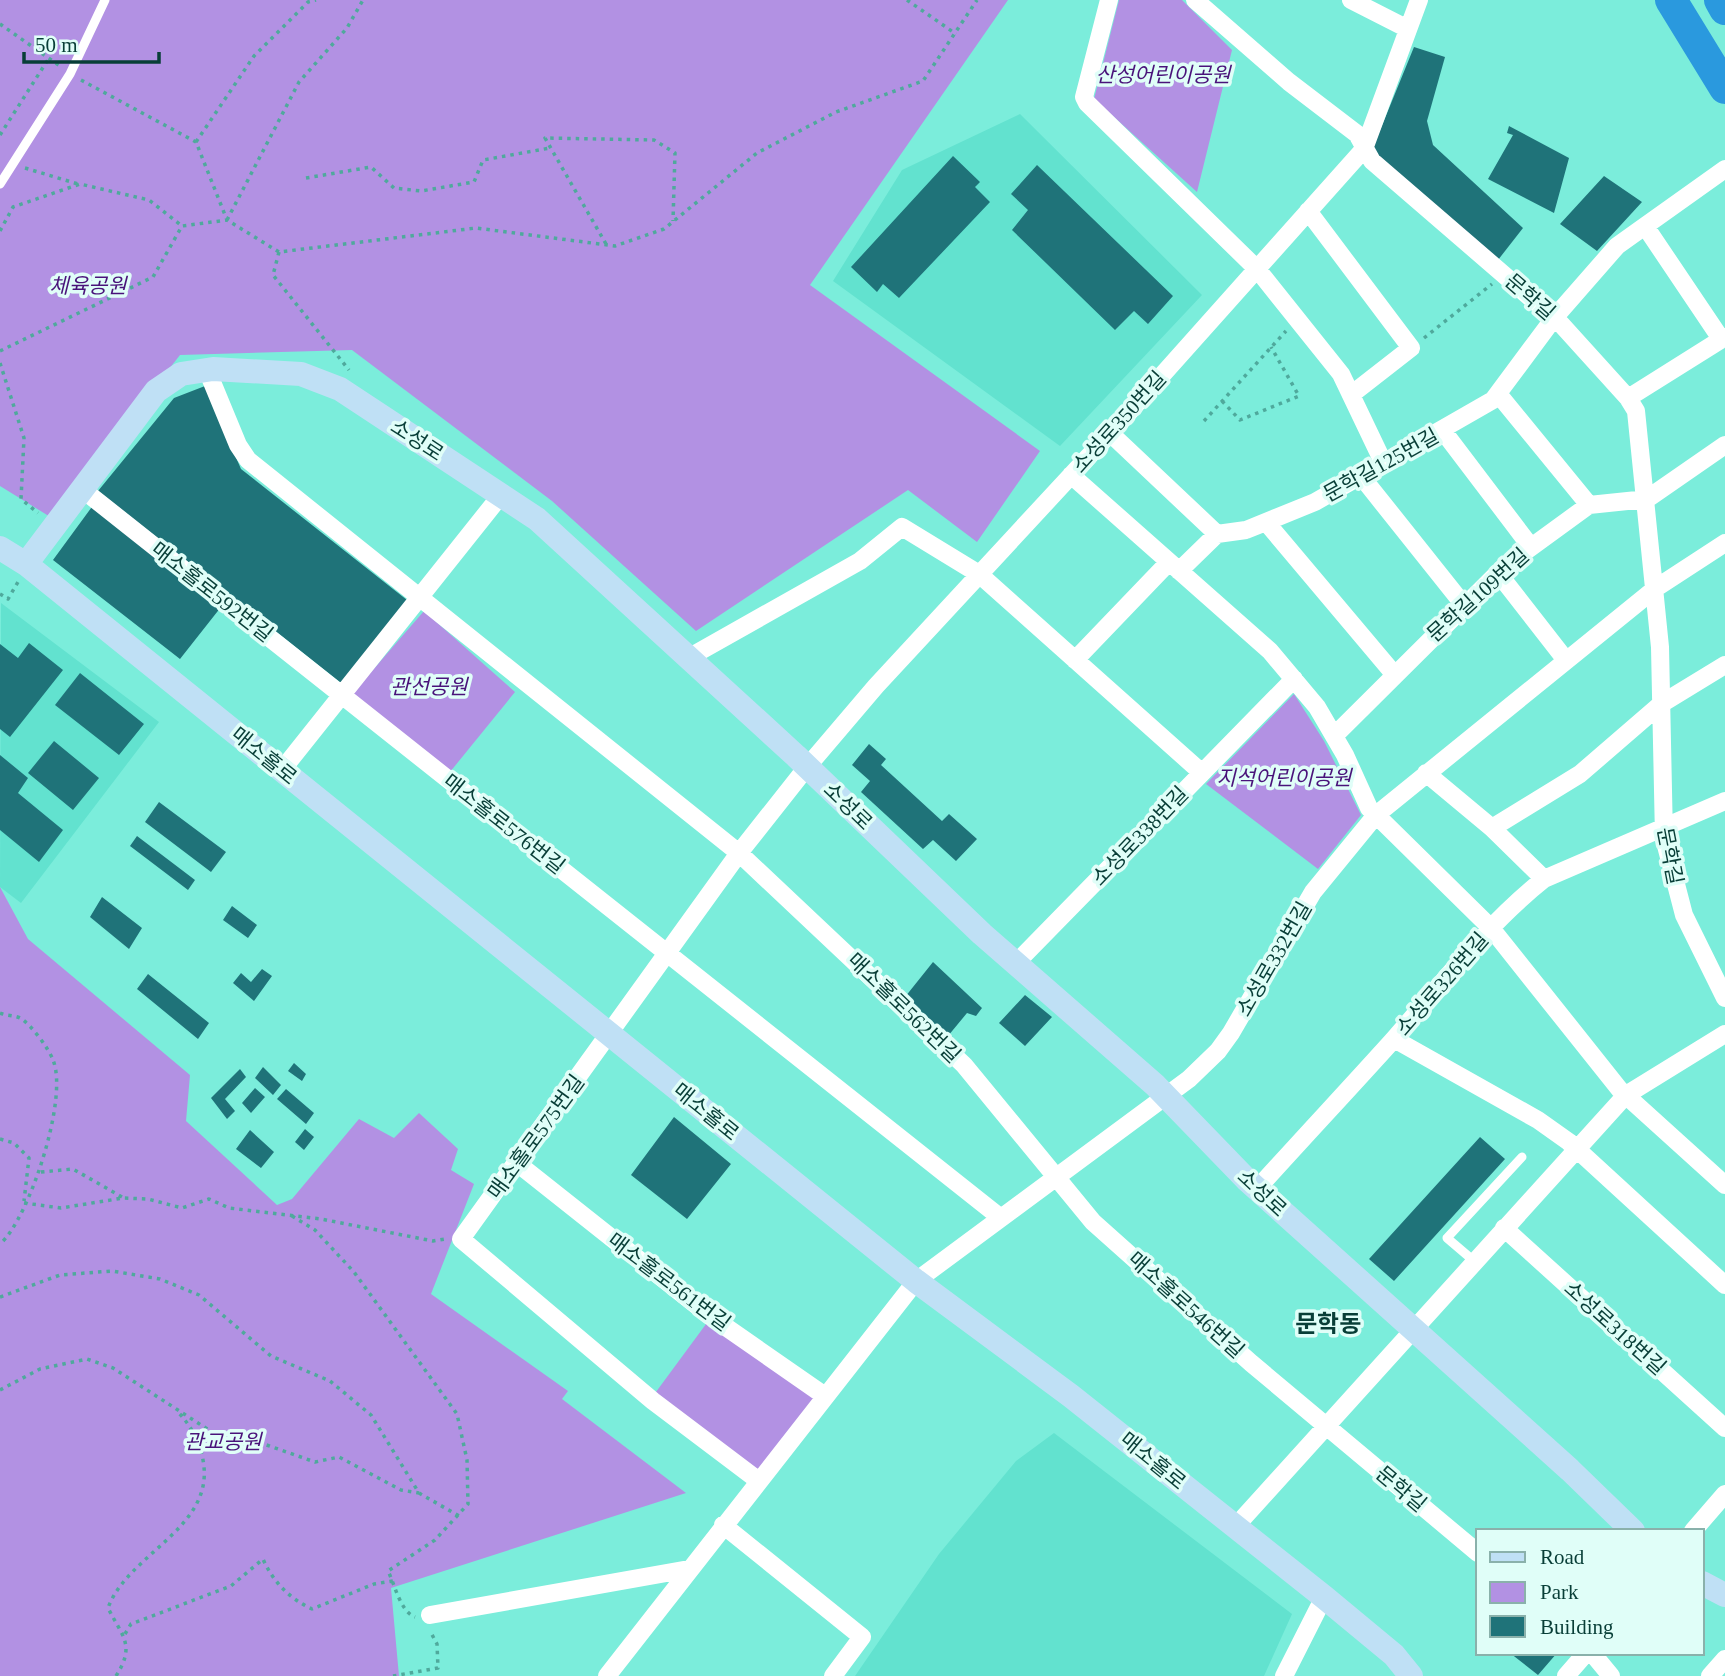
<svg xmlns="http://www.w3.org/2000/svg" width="1725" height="1676" font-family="'Times New Roman','Noto Sans KR',serif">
  <rect width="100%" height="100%" fill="#7beddb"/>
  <!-- built -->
  <path fill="#62e2cf" d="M1020,114l182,181 -142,151 -227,-165 69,-111z
    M1,603l158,119 -138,181 -21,-16z
    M1054,1433l238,181 -28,62h-409l84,-122 77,-93z"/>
  <!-- green -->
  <path fill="#b291e3" d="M0,0h1008l-198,285 230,166 -63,91 -69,-52 -212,141 -144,-130 -200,-151 -172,5 -128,163 -52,-32z
    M1119,0h63l50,50 -35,142 -103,-93z
    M424,611l91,81 -65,80 -98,-78z
    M1294,694l30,47 37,74 -43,54 -112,-85z
    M0,887l28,52 162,136 -4,46 91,84 15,-6 67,-80 35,19 25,-25 39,36 -7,21 23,14 -43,110 137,97 -6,8 124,94 -295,95 8,88h-399z
    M709,1320l109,77 -60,74 -105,-75z"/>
  <!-- building -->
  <path fill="#1f7379" d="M1414,47l31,10 -18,64 6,24 90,83 -25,32 -126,-110z
    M1509,126l60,32 -15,55 -66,-34 25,-44 -6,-2z
    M953,156l27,26 -5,5 15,15 -91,96 -16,-14 -6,8 -26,-25z
    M1037,165l136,131 -25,28 -14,-13 -19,19 -103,-100 16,-20 -17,-16z
    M1604,176l38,26 -45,49 -37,-27z
    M205,386l36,83 166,131 -66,83 -243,-192 76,-93z
    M94,504l127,103 -41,52 -127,-99z
    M29,643l34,27 -53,67 -10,-8v-85l18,14z
    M80,673l64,51 -25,31 -64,-50z
    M54,741l45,37 -26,32 -45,-37z
    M869,744l17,15 -5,6 61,56 7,-7 28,25 -21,22 -23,-21 -10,9 -62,-57 9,-11 -18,-16z
    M0,755l28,23 -10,15 45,37 -24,32 -39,-32z
    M159,802l67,50 -15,20 -66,-50z
    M137,836l58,44 -7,10 -58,-44z
    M102,897l40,31 -13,21 -39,-32z
    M232,906l25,19 -9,13 -25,-18z
    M933,962l49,46 -6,8 -9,-3 -19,23 -43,-39z
    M262,969l10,7 -18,25 -21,-18 8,-10 10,9z
    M148,974l61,49 -11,16 -61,-50z
    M1025,995l27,22 -27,29 -26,-23z
    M294,1063l12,11 -4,7 -14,-10z
    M263,1067l18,18 -8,10 -18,-17z
    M240,1069l6,8 -21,22 10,12 -8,8 -16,-21z
    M255,1088l10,9 -14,16 -9,-10z
    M286,1089l28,24 -8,11 -29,-25z
    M674,1117l57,47 -44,55 -56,-44z
    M305,1129l9,8 -10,13 -9,-8z
    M250,1130l24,22 -13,16 -25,-19z
    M1480,1137l25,22 -111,122 -25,-22z
    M1510,1653h47l-19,22z"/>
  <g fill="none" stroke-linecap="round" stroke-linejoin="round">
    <!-- path -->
    <path stroke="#4fa99c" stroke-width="3.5" stroke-dasharray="3.5 5" stroke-linecap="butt" d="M907,0l49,34
      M0,24l60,42
      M81,80l115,62 31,78 52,32 197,-24 139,18 49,-17 93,-76 79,-41 87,-31 54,-81
      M0,135l49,-77
      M196,142l58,-86 54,-54 8,-2
      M25,168l53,16
      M306,178l65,-11 23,21 27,3 53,-9 9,-22 67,-12
      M227,220l72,-138 48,-54 16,-28
      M0,231l13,-24 67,-23 69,16 33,26
      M606,244l-61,-106 109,2 21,13 -2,68
      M279,252l-6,23 76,95
      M1424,338l68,-54
      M0,351l153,-74 29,-51 45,-6
      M0,363l24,75 -3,61 17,14
      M1222,401l18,19 59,-24 -28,-49
      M1204,421l82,-90
      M0,594l8,5 10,-17
      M0,1013c7,3 14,2 20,5 11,6 29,31 33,42 16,38 -24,159 -53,184
      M0,1139l14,4 15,15 -5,43
      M41,1172l32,-3 49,28
      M24,1203l37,5 62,-10 25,1 34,9 27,-9 20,9 92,11 112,22 12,-2
      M292,1216l23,14 39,42 103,142 10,46 1,44 -33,36 -47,31c7,14 12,40 27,46
      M0,1297l60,-22 52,-4 48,8 39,16 72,61 59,25 41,34 48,78 40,23
      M0,1390l40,-21 47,-10 26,9 119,77 29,-2 54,19 24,-5 62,33 18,3
      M125,1634l6,-10 100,-38 32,-27c10,23 27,40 49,50l62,-25 19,-3
      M116,1676c20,-31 6,-40 -8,-68 20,-55 108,-80 95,-148 -3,-18 -12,-34 -25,-48
      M393,1676l45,-8 -1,-24 -7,-13"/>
    <!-- lane -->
    <path stroke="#fff" stroke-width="9" d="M0,184l70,-110 35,-74
      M1474,1261l-27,-23 75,-81"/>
    <!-- street -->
    <path stroke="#fff" stroke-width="18" d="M1109,0l-25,97 3,6 170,166 84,105 43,90
      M1195,0l94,82 68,52 15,27 189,163 67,74 8,13 24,236 4,191 20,77 41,83
      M1351,0l57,29
      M1308,211l103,137 -59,46
      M1645,226l80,-57
      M207,370l31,75 10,15 491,393 225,212 129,157 158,141 227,190
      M1499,395l90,110
      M1628,398l97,-61
      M1443,431l88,116
      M1110,433l107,101
      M1071,475l199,176 47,56 28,48 24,53 122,120 129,162 105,95
      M1361,476l102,128
      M82,489l919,729
      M1266,522l128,152
      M1179,571l38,-37 29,-4 69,-28 178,-102 61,-82 63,-72 28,-20 76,113
      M1498,573l67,86
      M688,658l172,-97 42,-34 77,47 222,198
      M1075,660l94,-98
      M1334,736l170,-169 85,-62 58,-6 78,-54
      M282,770l219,-275
      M1426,773l66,55 52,51
      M1492,828l88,-54 81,-70 64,-39
      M1016,963l278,-284
      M1394,1039l144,81 31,22 156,143
      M517,1163l193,153 115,80
      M1257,1189c45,-50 92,-100 137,-150 49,-56 92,-114 150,-160l181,-78
      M1504,1228l221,200
      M759,1481l-106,-80 -192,-162 278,-386 68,-86 69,-81 238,-257 250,-280 55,-149
      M723,1525l139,112 -29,39
      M1235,1527l391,-432 99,-61
      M1693,1531l32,-37
      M430,1615l259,-46
      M1592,1653l19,23
      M607,1676l309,-395 273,-202 29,-28 13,-18 82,-141 63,-77 280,-227 69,-45
      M1284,1676l40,-79
      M1566,1676l20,-23
      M1710,1676l15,-17"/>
    <!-- secondary -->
    <path stroke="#bfe0f5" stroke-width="24" d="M0,548l26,16 890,717 155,115 253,201 70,58 17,21
      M26,564l130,-173 25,-17 32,-5 88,5 39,15 197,130 259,237 186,178 173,151 91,94 324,291 63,61
      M1702,1583l23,12"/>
    <!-- highway -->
    <path stroke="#2a99de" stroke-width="32" d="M1671,0l54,88
      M1720,0l5,9"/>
  </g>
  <g text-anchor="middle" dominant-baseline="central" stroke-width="7" stroke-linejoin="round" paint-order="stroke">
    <!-- park labels -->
    <g font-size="21" font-style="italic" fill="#49137a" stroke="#e0fef8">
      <text x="1163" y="75">산성어린이공원</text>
      <text x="88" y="286">체육공원</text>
      <text x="429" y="687">관선공원</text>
      <text x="1284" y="778">지석어린이공원</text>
      <text x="223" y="1442">관교공원</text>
    </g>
    <!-- street labels -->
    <g font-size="21" fill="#083e37" stroke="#e0fef8">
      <text transform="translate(1530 297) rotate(41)">문학길</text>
      <text transform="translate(1119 422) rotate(-48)">소성로350번길</text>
      <text transform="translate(417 440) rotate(33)">소성로</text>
      <text transform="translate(1381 465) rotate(-29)">문학길125번길</text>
      <text transform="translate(212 592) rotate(38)">매소홀로592번길</text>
      <text transform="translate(1478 595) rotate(-42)">문학길109번길</text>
      <text transform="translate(264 756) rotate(39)">매소홀로</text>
      <text transform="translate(848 806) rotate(44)">소성로</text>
      <text transform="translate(504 824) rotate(38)">매소홀로576번길</text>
      <text transform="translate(1140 836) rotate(-46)">소성로338번길</text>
      <text transform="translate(1670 856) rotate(79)">문학길</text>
      <text transform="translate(1274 959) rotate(-60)">소성로332번길</text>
      <text transform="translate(1442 984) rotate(-49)">소성로326번길</text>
      <text transform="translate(904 1008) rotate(44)">매소홀로562번길</text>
      <text transform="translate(706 1112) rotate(39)">매소홀로</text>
      <text transform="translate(536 1137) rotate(-54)">매소홀로575번길</text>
      <text transform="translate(1262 1193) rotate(43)">소성로</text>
      <text transform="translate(669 1282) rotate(37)">매소홀로561번길</text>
      <text transform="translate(1186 1305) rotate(42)">매소홀로546번길</text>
      <text transform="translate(1615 1328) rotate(42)">소성로318번길</text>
      <text transform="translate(1153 1461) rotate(39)">매소홀로</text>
      <text transform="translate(1401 1489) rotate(40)">문학길</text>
    </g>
    <!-- quarter labels -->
    <g font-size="24" font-weight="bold" fill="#083e37" stroke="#e0fef8">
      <text x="1328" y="1324">문학동</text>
    </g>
  </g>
  <!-- legend -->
  <rect x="1476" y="1529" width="228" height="126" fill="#e0fef8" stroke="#8ab1ab" stroke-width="2"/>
  <rect x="1490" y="1552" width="35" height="10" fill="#bfe0f5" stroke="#8ab1ab" stroke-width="2"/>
  <text x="1540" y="1564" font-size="21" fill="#083e37">Road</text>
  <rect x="1490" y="1582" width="35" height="21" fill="#b291e3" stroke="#8ab1ab" stroke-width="2"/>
  <text x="1540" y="1599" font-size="21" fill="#083e37">Park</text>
  <rect x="1490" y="1616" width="35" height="21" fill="#1f7379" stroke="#8ab1ab" stroke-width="2"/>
  <text x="1540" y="1634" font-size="21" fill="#083e37">Building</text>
  <!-- scale -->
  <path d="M24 52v10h135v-10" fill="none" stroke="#083e37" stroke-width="3.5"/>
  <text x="35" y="52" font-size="21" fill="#083e37" stroke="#e0fef8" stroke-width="5" paint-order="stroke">50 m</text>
</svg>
